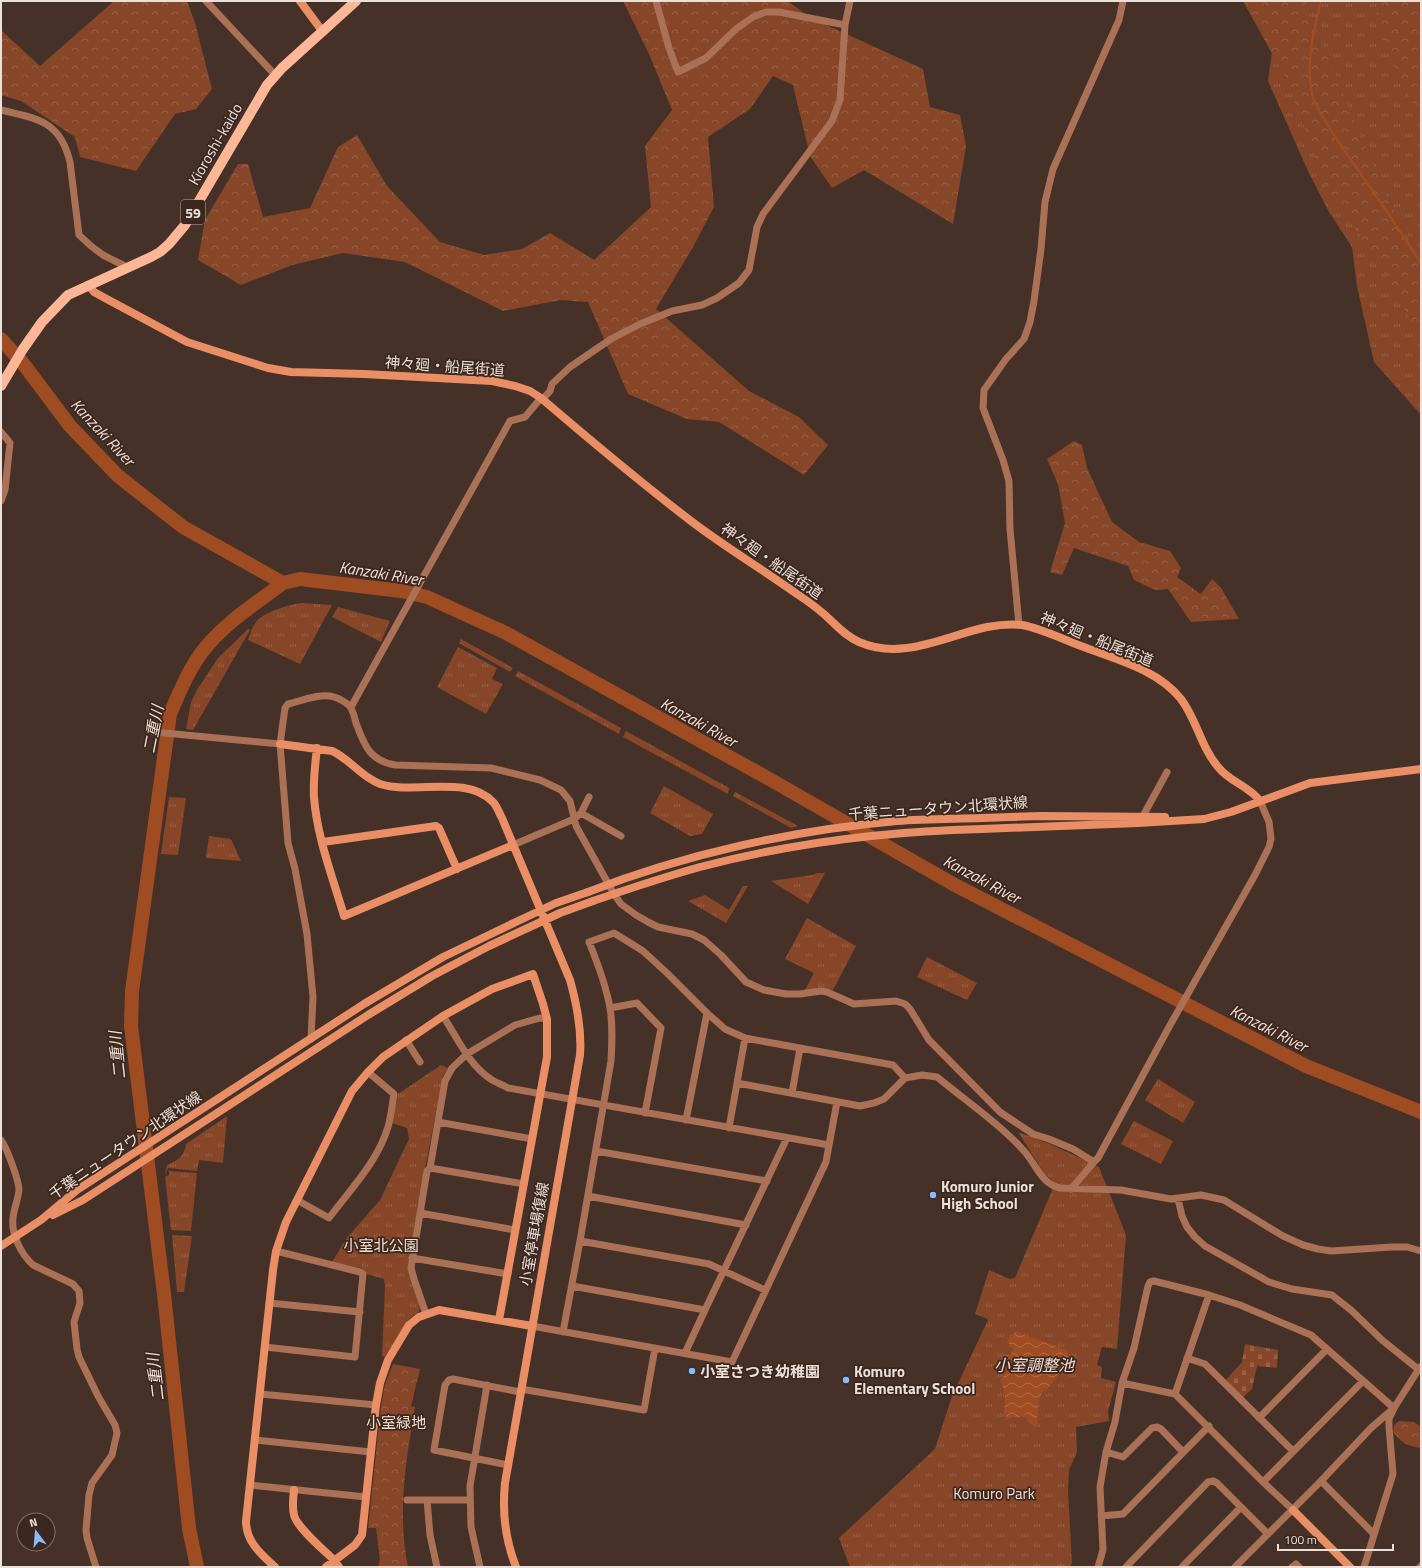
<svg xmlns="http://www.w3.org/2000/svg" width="1422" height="1568" font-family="'Titillium Web','Noto Sans JP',sans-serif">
  <defs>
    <pattern id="grass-tufts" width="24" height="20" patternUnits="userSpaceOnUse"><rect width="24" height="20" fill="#864627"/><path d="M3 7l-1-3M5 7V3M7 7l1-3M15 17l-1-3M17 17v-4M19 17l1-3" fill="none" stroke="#976046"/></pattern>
    <pattern id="forest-crowns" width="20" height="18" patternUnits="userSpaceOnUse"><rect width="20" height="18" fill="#864627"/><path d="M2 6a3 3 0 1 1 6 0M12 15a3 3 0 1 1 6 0" fill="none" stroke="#976046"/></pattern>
    <pattern id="cemetery-stones" width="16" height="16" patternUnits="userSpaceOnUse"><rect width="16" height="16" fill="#864627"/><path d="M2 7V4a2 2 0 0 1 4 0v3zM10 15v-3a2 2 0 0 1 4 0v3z" fill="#976046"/></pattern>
    <pattern id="water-waves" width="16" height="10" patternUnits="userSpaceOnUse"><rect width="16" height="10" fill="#9f4c22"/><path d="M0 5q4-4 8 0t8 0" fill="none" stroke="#b16e4c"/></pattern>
  </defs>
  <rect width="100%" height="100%" fill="#463128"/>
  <!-- grass -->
  <path fill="url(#grass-tufts)" d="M1279,1h142v414l-47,-53 -17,-76 -5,-39 -23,-35 -21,-41 -40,-90z
    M302,603l30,2 -32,59 -52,-24c2,-6 4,-13 8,-18 6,-9 34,-18 46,-19z
    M338,607l52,14 -9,21 -49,-25z
    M248,629l2,1 -57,100 -7,-1 5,-27 6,-12 21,-32z
    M461,639l52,29 -3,4 -51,-29z
    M458,647l39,21 -5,11 11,5 -17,30 -49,-27z
    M518,671l103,57 -2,6 -104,-58z
    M626,731l103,57 -1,6 -105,-57z
    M664,786l49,28 -11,20 -12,2 -40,-23z
    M735,792l2,1 61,33 -7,2 -58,-32z
    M169,797l17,1 -8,57 -17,-1z
    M209,836l22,3 10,22 -35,-3z
    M817,873h8l-17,31 -37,-23 41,-6z
    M743,886h5l-22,37 -38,-22 17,-6 24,15z
    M807,918l49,28 -23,44 -11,-2 -17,2 9,-17 -29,-14z
    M927,957l50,26 -10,17 -50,-23z
    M441,1065l7,3 -5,8 -26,134 -7,62 10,34 -1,6 -10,7 -24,38 -3,-1 3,-71 -1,-6 -18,-5 -5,-6 -29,-6 14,-23 34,-39 29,-61 -2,-11 -15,-5 6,-29z
    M1158,1079l37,23 -12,21 -38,-23z
    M227,1116l-4,47 -24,-3 -2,11 -29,-3 -3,7 2,-10c11,-5 17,-8 19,-21z
    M1134,1121l39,20 -12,23 -40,-20z
    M1018,1132l32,12 49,23 27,68 -9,114 -15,-2 -5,18 5,2 -1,11 15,4 -8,29 1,10 -33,6 1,25 -8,18 -1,21 4,72 -2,4h-220l-11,-29 96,-89 17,-53 36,-76 -2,-2 -11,-4 14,-44 21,9 5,-1 40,-95 -11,-10z
    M169,1171l28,2 -6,58 -20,-1 -6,-53 4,-2z
    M172,1235l20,1 -8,56h-7z"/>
  <!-- forest -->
  <path fill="url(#forest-crowns)" d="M114,1h73l8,22 17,66 -16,20 -21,5 -39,57 -56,-14 -5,-20 -54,-36 -20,-6v-65l39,36z
    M623,1h165l21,16 114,52 7,38 30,8 6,31 -13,78 -89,-54 -32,18 -22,-32 -17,-71 -20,-9 -23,33 -42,28 6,70 -21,40 -37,62 93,82 50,26 29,28 -24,30 -85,-53 -32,-3 -59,-25 -40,-92 -27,-2 -58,11 -98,-49 -62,-9 -51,12 -51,20 -43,-25 7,-40 33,-56h10l15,53 47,-9 28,-61 19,-12 30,51 53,56 44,13 38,-6 28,-16 44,27 57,-53 -6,-61 27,-36 -23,-56z
    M1243,1h64l-1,5 80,189 35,70v76l-43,-79 -50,-73 -42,-110z
    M1377,1h44v116l-17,-29 -27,-63z
    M1074,441l8,4 5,23 25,54 27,20 31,9 11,17 -4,9 24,17 11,-15 9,9 18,31 -48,3 -23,-33 -13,1 -21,-10 -6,-14 -54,-18 -12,27 -12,-3 15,-49 -7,-39 -11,-25z
    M393,1364l27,5 -9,37 4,1c-9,53 -18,107 -7,160h-30l2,-7 -4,-32h-8l13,-122 4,-22z
    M1399,1421l15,1 7,5v21c-13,-2 -20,-5 -28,-16l1,-7z"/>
  <!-- cemetery -->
  <path fill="url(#cemetery-stones)" d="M1245,1344l33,6 -1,18 -20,-2 -5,23 -10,9 -17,-17 17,-19z"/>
  <!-- water -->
  <path fill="url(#water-waves)" d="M1015,1331l52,19c1,3 2,7 2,9 -1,2 -18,26 -20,28 -2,2 -6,4 -7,6 -5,6 -4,24 -5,31l-3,2 -7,-5 -1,-7 -9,4 -4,-1 -8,3 1,-4 -2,-1 1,-20 -4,-15 4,-5 6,-16 -5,-1 -1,-3h6l2,-6 -2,-4 -4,-2 3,-9 3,1z"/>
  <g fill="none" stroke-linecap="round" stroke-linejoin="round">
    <!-- stream -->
    <path stroke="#9f4c22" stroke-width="2.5" d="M1321,1c-8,31 -15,62 -9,93 4,17 29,51 39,66 24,34 47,68 70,103"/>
    <!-- river -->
    <path stroke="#9f4c22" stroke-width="14" d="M1,339l24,27 45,60 48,50 65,51 100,56 17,-4 101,12 26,6 79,36 265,147 182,104 353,182 115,46
      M197,1567l-8,-39 -25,-234 -33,-268 1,-35 38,-277c9,-21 18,-43 32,-62 21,-28 53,-48 81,-69"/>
    <!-- street -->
    <path stroke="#aa7156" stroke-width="7" d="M206,1l69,74
      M656,1l13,47 9,24 28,-14 30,-29 17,-12 13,-5h13l66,13
      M1,110c36,9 59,10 69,52l9,73 12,11 12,9 26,13
      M543,399l7,-8 2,-7 18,-17 41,-28 29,-15 32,-13 30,-6 15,-7 22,-15 10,-13 8,-43 6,-13 69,-93 8,-21 5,-75 5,-24
      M1,432l9,11 -5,47 -4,11
      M1019,625l-9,-96 -1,-48 -6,-21 -20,-52 1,-18 22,-31 18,-20 6,-17 4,-21 7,-52 4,-47 8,-33 66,-149 4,-19
      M351,707l159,-286 15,-4 16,-19
      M154,732l126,12
      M581,813l40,23
      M1143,816l24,-44
      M513,845l61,-26 7,-6 8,-16
      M610,1008l27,-5 24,25 -16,85
      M443,1016c14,21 26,50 49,64 5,3 11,5 16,8l321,57 8,-43
      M311,1039l2,-42 -6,-63 -12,-65 -7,-26 -8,-99 5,-36 3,-4c13,-3 29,-10 42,-8 7,1 18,7 21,12 2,4 4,10 5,15 8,22 14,38 39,42l96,3 49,12 21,10 9,11 6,25 38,68 7,10 15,11 12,7 10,5 34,7 12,6 17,15 25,27 18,8 22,4h14l21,-3 6,1 27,12 42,-3 9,3 5,5 19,31 71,72 33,22 16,5 24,10 21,13
      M406,1040l14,22
      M737,1083l123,23 14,-3 10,-4 21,-21 17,-3 15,2c28,23 64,48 87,74 12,13 17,33 36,37l61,2 50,9 30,-4 23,5 59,36 20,9 15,4 13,2 61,-4h15l14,4
      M792,1093l8,-45
      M686,1120l21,-107
      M438,1122l94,17
      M729,1128l16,-90
      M1,1140c6,8 18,41 18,50 -1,10 -5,18 -6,28 -2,16 8,36 20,47l40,19 6,7 1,12 -6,19 3,27 2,8 19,39 17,29 2,8 -5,22 -20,28 -3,12 -3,35 1,8 9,29
      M596,1151l171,30
      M430,1168l94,16
      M1071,1189l23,-27 4,-4 71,-131 86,-152 14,-28 2,-8 -2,-17 -9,-21
      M588,1196l158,29
      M1178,1199l4,17 5,11 8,10 10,9 64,36 23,7 40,6 20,16 30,29 36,29
      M297,1200l32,18c21,-28 49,-57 59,-91 3,-10 4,-22 6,-33l-26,-22
      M420,1213l95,17
      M580,1241l129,23 56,26
      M412,1258l96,16
      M572,1286l133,24 82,-172
      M269,1303l91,9
      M426,1314l-12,-35 -3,-11 16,-97 3,-3 15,-87 7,-13 15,-14 48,-29 25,-7 7,1
      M532,1326l200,36 94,-200 3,-17
      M563,1332l17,-91 31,-180c1,-18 2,-35 -1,-53 -4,-23 -12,-44 -21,-66l25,-9 29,18 24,22 40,40 18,16 20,9 148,27 12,13
      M265,1347l90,10 8,-83 -3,-2 -84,-21
      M685,1353l20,-43
      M1187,1358l18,6 88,87
      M1122,1383l53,11 88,88 30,28
      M521,1389l123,21 11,-62
      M260,1394l116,11
      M1175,1394l34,-99
      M1259,1418l68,-69
      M255,1440l116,12
      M1106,1452l17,5 29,-29 5,-1 4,2 22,23
      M508,1465l-74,-15 11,-65 4,-5 4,-1 67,13
      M1321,1481l52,52
      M1263,1482l100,-101
      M250,1485l116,12
      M407,1500h63
      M427,1500l3,35 7,32
      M1101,1516l22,-2 86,-88
      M480,1567l-9,-40 -1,-41 17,-101
      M1098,1567l5,-17 -3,-63 6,-35 9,-30 7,-39 12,-35 14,-62 2,-4 4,-1 55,14 31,10 71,30 83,73 -23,20 -50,53 -86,86
      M1126,1567l82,-85 5,-1 4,2 51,51
      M1182,1567l59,-60
      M1292,1567l4,-3 3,3
      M1364,1567l29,-93 -4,-47v-8l5,-11 26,-41
      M1420,1567l1,-1"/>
    <!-- secondary -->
    <path stroke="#ea8f65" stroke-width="8" d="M300,1l23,31
      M88,285l6,7 9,5 84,45 81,26 23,4 73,2 128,7 23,5 15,5 11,7c49,42 99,84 150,123 34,26 71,48 106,73 9,6 19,13 28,21 11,10 20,21 34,27 43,19 86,-6 128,-15 11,-2 25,-3 35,-2 21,4 40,14 59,21 34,13 76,23 100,53 16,21 20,49 38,69 11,14 30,18 41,33
      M280,744l52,7c18,8 29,26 48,33 34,11 86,-10 113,18 4,4 6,11 9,16l68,162c7,25 12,49 10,75l-75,428c-3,29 0,56 11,84
      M317,748c-2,17 -4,33 -3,49 3,41 19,81 30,119l169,-71
      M982,818l59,-2 124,1
      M982,829l156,-6 66,-4 27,-7 79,-29 111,-14
      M323,842l113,-16 3,2 18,41
      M53,1215l30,-15 285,-185 64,-39 57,-30 71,-33 33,-12
      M1,1246l40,-26 36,-30 287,-186 79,-47 75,-36 38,-18 32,-11
      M294,1490c-1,8 -2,16 0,25 3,13 31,36 41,46l4,6
      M1293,1510l57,57
      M275,1567c-14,-13 -29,-25 -29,-46l27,-251 3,-19 10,-29 66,-131 16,-19 15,-15 60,-41 49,-27 41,-15 10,30 4,15v38l-48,263
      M326,1567l29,-22 7,-10 14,-130 4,-22 8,-23 21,-35 10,-8 20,-7 93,16"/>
    <!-- primary -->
    <path stroke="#fdb797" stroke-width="10" d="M1,386l22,-37 19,-27 26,-27 83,-38 9,-5 9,-8 16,-19 82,-140 15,-17 74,-67"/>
    <!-- secondary-bridge -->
    <path stroke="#ea8f65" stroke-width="8" d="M588,892c97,-38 206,-62 309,-71 28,-2 57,-2 85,-3
      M593,901c35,-12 71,-24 107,-34 92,-24 187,-36 282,-38"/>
  </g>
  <!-- markers -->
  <g fill="#88bafc" stroke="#3b271e" stroke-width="1.5">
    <circle cx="933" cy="1195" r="4"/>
    <circle cx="692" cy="1371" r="4"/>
    <circle cx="846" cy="1380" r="4"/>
  </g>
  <g text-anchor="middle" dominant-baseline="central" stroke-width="3.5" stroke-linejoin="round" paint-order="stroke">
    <!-- shield labels -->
    <rect fill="#3b271e" stroke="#b8a8a1" stroke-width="1" x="181" y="200" width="24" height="24" rx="3"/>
    <g font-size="14" font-weight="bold" fill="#eddfd9">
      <text x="193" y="212">59</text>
    </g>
    <!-- street labels -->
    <g font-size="15" fill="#eddfd9" stroke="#3b271e">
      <text transform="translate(215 144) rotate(-60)">Kioroshi-kaido</text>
      <text transform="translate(445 366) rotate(4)">神々廻・船尾街道</text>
      <text transform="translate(772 561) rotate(35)">神々廻・船尾街道</text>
      <text transform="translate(1097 639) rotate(22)">神々廻・船尾街道</text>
      <text transform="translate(938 808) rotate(-4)">千葉ニュータウン北環状線</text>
      <text transform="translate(125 1145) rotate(-34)">千葉ニュータウン北環状線</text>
      <text transform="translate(534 1234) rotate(-80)">小室停車場復線</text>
    </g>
    <!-- poi labels -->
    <g font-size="15" font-weight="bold" fill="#eddfd9" stroke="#3b271e" text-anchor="start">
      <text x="941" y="1186">Komuro Junior<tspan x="941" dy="17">High School</tspan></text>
      <text x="700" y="1371">小室さつき幼稚園</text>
      <text x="854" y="1371">Komuro<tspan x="854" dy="17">Elementary School</tspan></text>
    </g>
    <!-- park labels -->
    <g font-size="15" fill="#f6ded4" stroke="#3b271e">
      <text x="381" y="1245">小室北公園</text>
      <text x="396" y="1422">小室緑地</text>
      <text x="994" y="1493">Komuro Park</text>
    </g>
    <!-- water labels -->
    <g font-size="16" font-style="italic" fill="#f7dfd4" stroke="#3b271e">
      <text transform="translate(103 432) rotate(47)">Kanzaki River</text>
      <text transform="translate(381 573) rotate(9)">Kanzaki River</text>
      <text transform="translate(699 722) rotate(29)">Kanzaki River</text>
      <text transform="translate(153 729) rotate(-79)">二重川</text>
      <text transform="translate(982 879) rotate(28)">Kanzaki River</text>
      <text transform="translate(1269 1028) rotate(27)">Kanzaki River</text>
      <text transform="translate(117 1055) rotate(-96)">二重川</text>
      <text x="1034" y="1365">小室調整池</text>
      <text transform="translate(155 1377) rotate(-97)">二重川</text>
    </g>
  </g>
  <!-- border -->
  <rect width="1422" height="1568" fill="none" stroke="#eddfd9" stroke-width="4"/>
  <!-- north arrow -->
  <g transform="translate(36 1532) rotate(344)"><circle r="19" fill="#3b271e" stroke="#827169"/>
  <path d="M0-3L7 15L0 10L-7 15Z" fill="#88bafc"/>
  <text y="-6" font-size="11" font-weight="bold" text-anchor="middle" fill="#eddfd9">N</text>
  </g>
  <!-- scale -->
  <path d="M1278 1544v6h115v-6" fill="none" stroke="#eddfd9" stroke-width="2"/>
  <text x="1284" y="1544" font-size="12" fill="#eddfd9" stroke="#3b271e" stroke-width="3" paint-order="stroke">100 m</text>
</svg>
